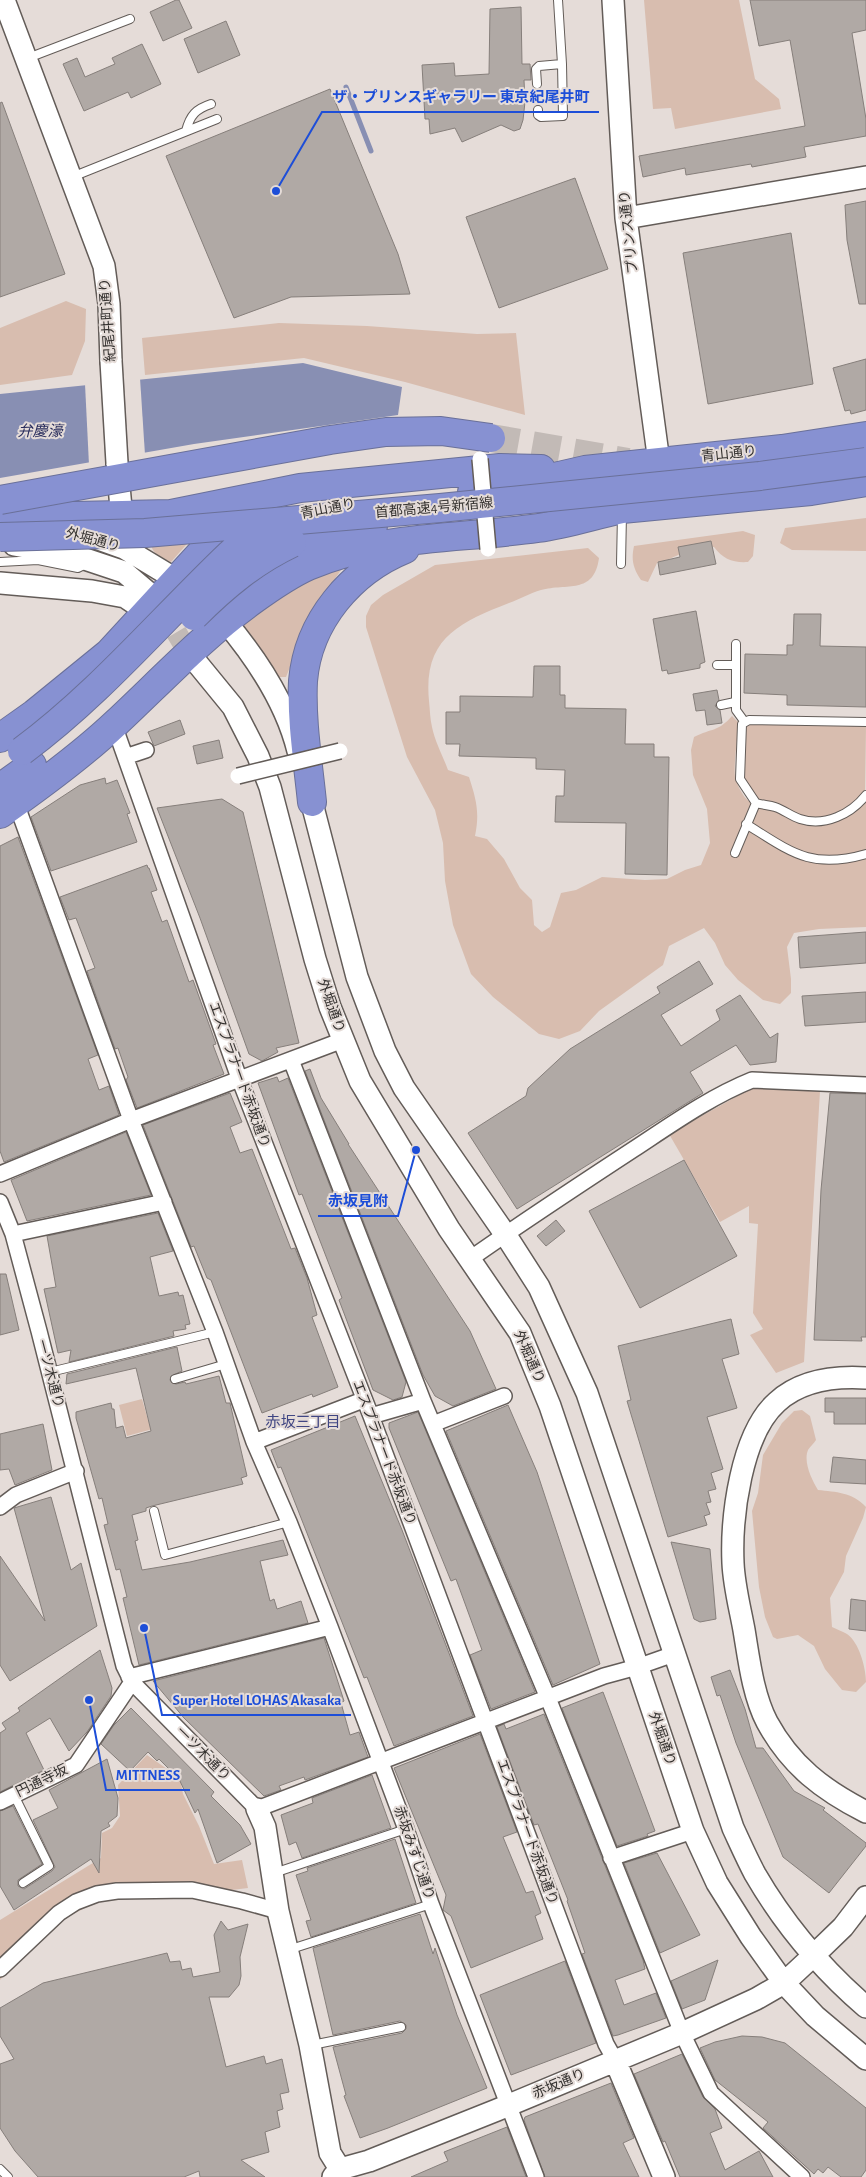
<svg xmlns="http://www.w3.org/2000/svg" width="866" height="2177" font-family="'Alegreya Sans','Noto Sans JP',sans-serif">
  <rect width="100%" height="100%" fill="#e5dcd8"/>
  <!-- green -->
  <path fill="#d8bdaf" d="M644,0h95l16,79 24,20 2,10 -106,20 -4,-21 -18,1z
    M66,301l20,8 -1,32 -13,34 -72,10v-57z
    M279,323l88,3 110,8 39,-1 9,82 -120,-33 -101,-24 -159,17 -3,-37z
    M866,518v33l-74,-1 -12,-7 5,-15z
    M208,520l-37,42c-22,-10 -20,-13 -22,-36z
    M743,531l12,4 -2,21 -5,6c-15,1 -25,-3 -34,-15 -22,-2 -37,11 -57,16l-9,19 -7,-2c-8,-12 -10,-20 -7,-34z
    M588,548l11,10c-5,37 -32,25 -58,32 -11,3 -21,9 -32,13 -51,20 -86,36 -80,98 1,9 1,18 3,26 3,15 11,29 16,43l21,7c7,22 11,35 6,59l12,3 17,20 16,29 12,12 2,25 8,7 8,-5 11,-34 15,-3 26,-13 43,3 22,-1 18,-9 16,-5 9,-22 -3,-34 -14,-34 -2,-25 3,-13c18,-9 24,-5 38,-21l7,7c-1,11 -7,49 -3,58 10,23 14,22 36,29 7,2 14,8 21,11 26,11 54,-1 73,-20v126l-47,2 -25,4 -7,14 4,32v14l-11,11 -17,-4 -25,-20 -13,-15 -10,-22 -11,-15 -35,18 -6,19 -64,46 -19,20 -21,8 -20,-5 -46,-37 -22,-23 -18,-49 -8,-44 -2,-38 -8,-33 -28,-53 -41,-130v-11l5,-11 12,-10 52,-30z
    M343,567l-21,31 -18,34 -18,45h-10l-34,-50 1,-3 49,-38z
    M750,723l110,1 6,2 -1,66c-17,20 -40,31 -66,24 -9,-3 -18,-10 -28,-13 -3,-1 -8,-1 -11,-3 -8,-3 -16,-17 -17,-25l2,-47z
    M752,1088l68,3 -16,271 -28,11 -26,-38 13,-6 -10,-16 5,-89 -9,-1v-17l-29,16 -51,-88z
    M142,1399l6,21 10,-3 2,10 -33,9 -8,-31z
    M802,1410l8,6 6,24c-2,3 -6,7 -8,10 -5,12 4,30 10,40 18,2 34,2 48,17l-3,11 -17,38 -2,16 -14,26 2,29c4,2 10,4 15,7 12,8 19,34 19,48l-10,10 -14,-2 -17,-21 -11,-23 -16,-11 -21,4 -4,-2 -8,-20 -6,-30 -7,-76 6,-18 5,-38 19,-32 12,-12z
    M147,1755l33,23 3,16 16,32 15,38 28,-4 6,28 -57,7 -85,2 -56,29 -50,54v-60l101,-62 1,-25 10,-5 8,-12 -2,-31z"/>
  <!-- water -->
  <path fill="#888fb3" d="M303,363l99,24 -4,28 -204,29 -194,34v-84z"/>
  <!-- pier -->
  <path fill="#e5dcd8" d="M140,378l5,77 -56,10 -4,-81z"/>
  <g fill="none" stroke-linecap="round" stroke-linejoin="round">
    <!-- stream -->
    <path stroke="#888fb3" stroke-width="5" d="M346,87l25,64"/>
  </g>
  <!-- building -->
  <path fill="#b0a9a5" stroke="#867f7b" d="M176,0h3l13,28 -29,13 -13,-29z
    M750,0h116v30l-14,3 14,86v17l-62,11 2,10 -54,10 -1,-3 -65,11 -1,-7 -42,9 -4,-21 166,-30 -15,-86 -31,6z
    M521,7l1,57h8l1,16h-7l1,22 -2,18 -3,9 -6,2 -13,-6 -39,17 -7,-14 -25,6 -1,-15h-4l-3,-54 32,-2 1,13 34,-2 1,-65z
    M226,21l14,34 -42,18 -14,-34z
    M142,44l19,40 -30,14 -3,-6 -44,19 -21,-47 14,-6 8,19 30,-13 -3,-6z
    M330,89l68,165 12,40 -119,3 -57,21 -68,-162z
    M2,102l63,172 -65,23v-194z
    M575,178l33,91 -109,39 -33,-91z
    M866,201v103h-7l-12,-64 -2,-35z
    M791,233l22,151 -105,20 -25,-151z
    M866,359v51l-15,4 -1,-4 -5,1 -12,-43z
    M711,541l5,23 -56,11 -2,-13 22,-5 -2,-10z
    M696,611l9,51 -5,2v4l-32,6 -1,-4 -5,1 -9,-52z
    M794,614h27l-1,32 46,1v60l-79,-2v-10l-43,-2 1,-39 42,1v-10h6z
    M534,666h26v29h5v13l61,1 -1,35h29v13h15l-2,118 -42,-1 1,-51 -71,-1 1,-26h8l1,-26 -29,-1v-11l-77,-2 1,-12h-14v-32h14v-16l73,1z
    M717,690l2,10 -4,6 5,4 2,13 -15,2 -2,-15 -9,1 -3,-17z
    M180,720l5,14 -31,12 -6,-14z
    M219,740l4,18 -26,6 -4,-18z
    M105,778l1,6 11,-4 13,33 -3,1 10,28 -86,29 -20,-54 49,-32z
    M222,799l21,13 56,231 -23,5 2,4 -16,9 -13,-7 -49,-136 -43,-110z
    M18,837l80,218 -10,4 11,31 10,-4 10,29 -115,47 -4,-11v-305z
    M147,865l1,3h1l8,22 -6,2 11,30 5,-2 22,62 4,-2 23,64 -3,1 11,29 -87,34 -11,-28 2,-3 -10,-29 -3,1 -28,-78 8,-3 -19,-50 -7,2 -9,-23z
    M866,932v31l-66,5 -2,-31z
    M699,961l14,23 -52,31 20,31 39,-26 -4,-10 24,-15 30,43 8,-5 -2,29 -26,3 -14,-20 -46,27 13,21 -186,116 -49,-76 58,-37 2,-8 42,-39 90,-56 -3,-6z
    M866,992v30l-61,4 -3,-30z
    M310,1069l11,29 28,46h-1l122,187 26,58 -43,17 -18,-10 -12,-21 -118,-304z
    M277,1077l2,5 9,-4 118,304 -4,15 -9,3 -20,-10 -34,-90 3,-2 -40,-104 -3,1 -41,-112z
    M230,1093l12,29 -12,5 10,26 12,-4 39,100 4,-1 12,30 10,37 -5,2 26,70 -25,10 -1,-3 -50,19 -51,-133 -4,-2 -13,-32 -3,1 -48,-122z
    M830,1093l36,1v243h-5l1,4 -48,-1 7,-150z
    M126,1132l25,63 -124,26 -16,-41z
    M684,1160l53,96 -97,52 -51,-97z
    M158,1213l15,38 -23,6 9,39 19,-4 1,4 4,-1 7,29 -5,1 1,4 -13,2 1,5 -105,26 2,-12 -13,3 -14,-64 12,-2 -9,-51z
    M556,1220l9,11 -19,15 -9,-10z
    M0,1274h6l13,56 -19,5z
    M731,1319l8,35 -17,5 15,49 -30,9 16,52 -12,4 5,16 -8,2 3,11 -5,1 4,11 -6,2 3,9 -39,12 -41,-136 4,-1 -13,-54z
    M177,1347l5,24 -11,5 -1,4 2,3 4,1 9,-2 1,2 33,-8 7,27h4l17,73 -6,2 2,6 -91,22 -6,2v3l-14,4 6,25 -3,1 7,29 48,-8 93,-22 5,15 -28,6 10,40 4,-2 3,10 24,-8 7,22 -169,42 -16,-67 4,-1 -7,-28 -4,1 -12,-45 4,-1 -6,-26 -3,1 -23,-81v-6l35,-9 1,6h2l2,19 7,-2 3,12 25,-7 -15,-63 -70,16 1,-10z
    M825,1398h41v26h-32v-12h-9z
    M508,1405l29,67 63,192 -47,21 -107,-254z
    M418,1412l117,280 -44,17 -21,-54 12,-5 -26,-71 -5,2 -62,-153v-5z
    M355,1416l47,114 71,186 -79,30 -27,-69 -3,1 -83,-211 -3,1 -7,-18z
    M43,1424l9,46 -37,15 -6,-16 -9,1v-36z
    M833,1457l33,3v24l-36,-2z
    M51,1497l20,73 10,-7 16,63 -87,55 -10,-16v-109l45,65 -31,-113z
    M671,1542l39,7 6,70 -16,3 -6,-3z
    M851,1599l15,2v30l-17,-2z
    M324,1638l20,63 -3,2 9,32 9,-3 9,25 -63,23 -1,-3 -25,9 2,4 -17,6 -80,-78 -31,-37z
    M100,1650l12,38 -1,8 -24,36 -18,19 -19,-33 -24,15 18,37 -44,22v-59l6,-4 -4,-6 18,-12 -2,-3z
    M730,1670l15,39 11,39h7l31,43 31,17 -2,2 43,33v3l-37,47 -46,-36 -47,-114 -16,-48 -3,1 -6,-19z
    M603,1692l52,139 -8,3 1,2 -31,10 -55,-138z
    M131,1708l83,84 -3,4 29,29 11,19 -34,19 -19,-54 -3,4 -16,-34 -20,-20 -2,2 -9,-9 -18,19 -29,-27 13,-19z
    M544,1714l99,246 2,9 -30,11 9,25 32,-12 10,25 -48,17 -5,1 -31,-82 3,-1 -18,-52 1,-1 -30,-76 -4,1 -37,-98 7,-3 2,5z
    M480,1734l37,98 -14,5 23,56 7,-2 8,22 -6,3 8,23 -72,29 -20,-52 -8,-6 3,-15 -52,-127z
    M107,1759l11,39 -1,18 -9,7 2,3 -9,5 -2,42 -8,-14 -77,51 -14,-24v-75l13,-5 29,58 -24,16v6l6,3 28,-18 3,-4 -22,-47 25,-12 -9,-18z
    M372,1775l19,53 -89,30 -6,-16 -7,3 -8,-30 32,-12 -1,-5z
    M395,1839l21,64 -105,34 -5,-16 5,-1 -15,-45 12,-4 -1,-3z
    M657,1853l43,82 -40,18 -36,-90z
    M420,1914l13,40 2,-6 22,67 30,73 -99,40 -28,10 -16,-42 2,-1 -13,-48 69,-14 4,-4v-4l-6,-4 -67,14 -20,-87z
    M221,1921l7,9 20,-6 -8,33 1,19 -2,9 -10,12h-20l17,70 38,-11 2,8 16,-5 7,33 -9,2 3,15 -6,2 3,16 -15,5 4,20 -28,8 24,17h-65l-1,-6 -15,6h-146l-23,-26 -15,-23v-64l14,-5 -14,-23v-28l43,-25 124,-30 3,9 10,-1 2,9 9,-2 2,9 27,-5 -6,-37z
    M718,1960l-13,40 -23,9 -11,-28z
    M565,1961l31,82 -85,32 -31,-80z
    M742,2036l20,1 23,6 81,65v62l-5,7h-20l-13,-10 -5,6 -5,-4 -4,5 -51,-46 5,-6 -53,-42 -15,-32 15,-6z
    M682,2054l21,43 12,12 7,19 -12,5 15,37 34,-19 14,26h-93l-15,-36 -2,1 -29,-68z
    M611,2083l23,55 -11,5 16,34h-94l-21,-57 1,-3z
    M507,2127l19,50h-115l37,-16 -4,-9z"/>
  <g fill="none" stroke-linecap="round" stroke-linejoin="round">
    <!-- secondary-tunnel -->
    <path stroke="#c2bab6" stroke-width="21" stroke-dasharray="21 11" stroke-linecap="butt" d="M160,605l28,47"/>
    <!-- highway-tunnel -->
    <path stroke="#c2bab6" stroke-width="28" stroke-dasharray="28 14" stroke-linecap="butt" d="M491,438l137,24"/>
    <!-- lane casing -->
    <g stroke="#635c58" stroke-width="10">
      <path id="lane" d="M558,0l4,64
        M28,58l102,-39
        M537,84l-1,-15 3,-3 23,-2 1,52 -22,1 -3,-2v-5
        M186,131c4,-16 10,-22 25,-27
        M72,177l145,-58
        M0,562l38,-2 40,8 8,-4
        M621,564l1,-50
        M736,644v66l8,11
        M717,665h19
        M721,705l14,-3
        M866,722l-117,-2 -7,4 -2,55 16,24c6,2 13,2 19,4 9,3 16,9 25,12 25,8 51,-5 66,-24
        M746,824c45,28 65,46 120,30
        M735,853l21,-50
        M50,1372l165,-40
        M175,1379l51,-15
        M154,1511l11,44 124,-33
        M14,1795l35,71 -26,17
        M274,1873l132,-44
        M288,1950l143,-46
        M312,2045l89,-18
        M0,2169l8,8"/>
    </g>
    <!-- street casing -->
    <g stroke="#635c58" stroke-width="18">
      <path id="street" d="M114,725l125,353 132,338 235,628 9,16
        M131,755l15,-5
        M16,803l115,317 84,212 39,110 35,80 41,105 76,202 25,75 105,273
        M291,1060l132,341 125,297 134,335 29,60 91,84
        M0,1174l131,-54 212,-80
        M0,1202l13,32 26,97 85,335 8,16 125,127 347,-133 33,-9 37,-13
        M13,1234l151,-32
        M470,1259c54,-38 109,-74 164,-110 38,-25 76,-52 118,-69l114,5
        M371,1416l52,-15
        M433,1424l71,-28
        M254,1442l109,-42
        M0,1507l16,-12 60,-24
        M129,1677l201,-50
        M0,1802l76,-37 56,-83
        M611,1858l82,-27
        M0,1969l59,-56 17,-11 21,-8 20,-3 75,-1 50,11 36,10"/>
    </g>
    <!-- secondary casing -->
    <g stroke="#635c58" stroke-width="24">
      <path id="secondary" d="M4,0l100,266 5,38 2,57
        M613,0l13,218 33,244
        M626,218l240,-41
        M117,464l6,66
        M96,538l28,10 53,32
        M14,545l62,11 48,16 33,28
        M0,583l92,8 33,6 21,14
        M225,621c32,38 61,81 73,130
        M188,652l45,55 25,49 12,31 45,172 15,48 30,74 89,148 71,104 30,73 143,425 24,52 34,54 33,46 31,33 51,43
        M308,788l49,189 28,74 19,37 101,146 34,53 48,106 146,435c7,15 14,31 22,46 29,50 67,95 111,133
        M866,1378c-31,-2 -65,2 -89,24 -36,32 -46,115 -44,161 1,23 7,45 11,67 5,30 9,65 23,92 24,44 56,68 99,90
        M257,1809l8,18 13,84 32,134 20,108 10,16
        M615,2060l49,117
        M333,2177l7,-8 29,-8 128,-51 185,-77 74,-34 28,-16 29,-27 30,-29 23,-30"/>
    </g>
    <!-- highway casing -->
    <g stroke="#6a7099" stroke-width="30">
      <path id="highway" d="M472,492l30,-3 83,-19 197,-21 84,-13
        M603,509h19l189,-18 55,-9
        M0,520l24,-3 147,-3 129,-26 200,-20 41,1
        M292,543l22,-8 59,-9
        M0,738l34,-24 75,-61 104,-113 28,-24
        M0,788l32,-23
        M312,802c-4,-40 -11,-81 -9,-121 5,-60 48,-110 102,-132
        M0,814c40,-28 80,-57 116,-91 45,-42 87,-87 137,-123 18,-13 35,-25 55,-34 73,-31 152,-27 230,-38 28,-4 56,-13 84,-19"/>
    </g>
    <!-- lane -->
    <use href="#lane" stroke="#fff" stroke-width="8"/>
    <!-- street -->
    <use href="#street" stroke="#fff" stroke-width="15"/>
    <!-- secondary -->
    <use href="#secondary" stroke="#fff" stroke-width="21"/>
    <!-- highway -->
    <use href="#highway" stroke="#8791d2" stroke-width="28"/>
    <!-- street-bridge casing -->
    <g stroke="#635c58" stroke-width="18" stroke-linecap="butt">
      <path id="street-bridge" d="M480,459l8,90
        M238,776l102,-25"/>
    </g>
    <!-- secondary-bridge casing -->
    <g stroke="#635c58" stroke-width="24" stroke-linecap="butt">
      <path id="secondary-bridge" d="M111,361l6,102"/>
    </g>
    <!-- highway-bridge casing -->
    <g stroke="#6a7099" stroke-width="30" stroke-linecap="butt">
      <path id="highway-bridge" d="M0,500l330,-60 56,-8 55,-1 50,7
        M0,537l145,-4 295,-25 320,-32 106,-14
        M194,616c30,-30 60,-55 98,-73
        M22,751c77,-57 138,-130 207,-196l16,-14 27,-16"/>
    </g>
    <!-- street-bridge -->
    <use href="#street-bridge" stroke="#fff" stroke-width="15"/>
    <!-- secondary-bridge -->
    <use href="#secondary-bridge" stroke="#fff" stroke-width="21"/>
    <!-- highway-bridge -->
    <use href="#highway-bridge" stroke="#8791d2" stroke-width="28"/>
  </g>
  <g text-anchor="middle" dominant-baseline="central" stroke-width="4" stroke-linejoin="round" paint-order="stroke">
    <!-- street labels -->
    <g font-size="14" fill="#353230" stroke="#e5dcd8">
      <text transform="translate(629 232) rotate(-96)">プリンス通り</text>
      <text transform="translate(108 320) rotate(-94)">紀尾井町通り</text>
      <text transform="translate(729 454) rotate(-6)">青山通り</text>
      <text transform="translate(434 508) rotate(-5)">首都高速4号新宿線</text>
      <text transform="translate(328 509) rotate(-11)">青山通り</text>
      <text transform="translate(93 540) rotate(15)">外堀通り</text>
      <text transform="translate(331 1006) rotate(71)">外堀通り</text>
      <text transform="translate(239 1075) rotate(70)">エスプラナード赤坂通り</text>
      <text transform="translate(529 1357) rotate(66)">外堀通り</text>
      <text transform="translate(50 1374) rotate(75)">一ツ木通り</text>
      <text transform="translate(384 1453) rotate(69)">エスプラナード赤坂通り</text>
      <text transform="translate(662 1739) rotate(71)">外堀通り</text>
      <text transform="translate(203 1754) rotate(45)">一ツ木通り</text>
      <text transform="translate(42 1781) rotate(-26)">円通寺坂</text>
      <text transform="translate(527 1832) rotate(70)">エスプラナード赤坂通り</text>
      <text transform="translate(414 1853) rotate(71)">赤坂みすじ通り</text>
      <text transform="translate(559 2084) rotate(-23)">赤坂通り</text>
    </g>
    <!-- water labels -->
    <g font-size="15" font-style="italic" fill="#272b5b" stroke="#e5dcd8">
      <text x="40" y="431">弁慶濠</text>
    </g>
    <!-- neighbourhood labels -->
    <g font-size="15" fill="#404683" stroke="#e5dcd8">
      <text x="303" y="1422">赤坂三丁目</text>
    </g>
  </g>
  <!-- callouts -->
  <path fill="none" stroke="#1d4ed8" stroke-width="2" d="M276 191L322 112H599M416 1150L398 1216H318M144 1628L162 1715H351M89 1700L106 1790H190"/>
  <g fill="#1d4ed8" stroke="#e5dcd8" stroke-width="2">
    <circle cx="276" cy="191" r="5"/>
    <circle cx="416" cy="1150" r="5"/>
    <circle cx="144" cy="1628" r="5"/>
    <circle cx="89" cy="1700" r="5"/>
  </g>
  <g font-size="15" text-anchor="middle" font-weight="bold" fill="#1d4ed8" stroke="#e5dcd8" stroke-width="4" stroke-linejoin="round" paint-order="stroke">
    <text x="461" y="102">ザ・プリンスギャラリー 東京紀尾井町</text>
    <text x="358" y="1206">赤坂見附</text>
    <text x="257" y="1705">Super Hotel LOHAS Akasaka</text>
    <text x="148" y="1780">MITTNESS</text>
  </g>
</svg>
